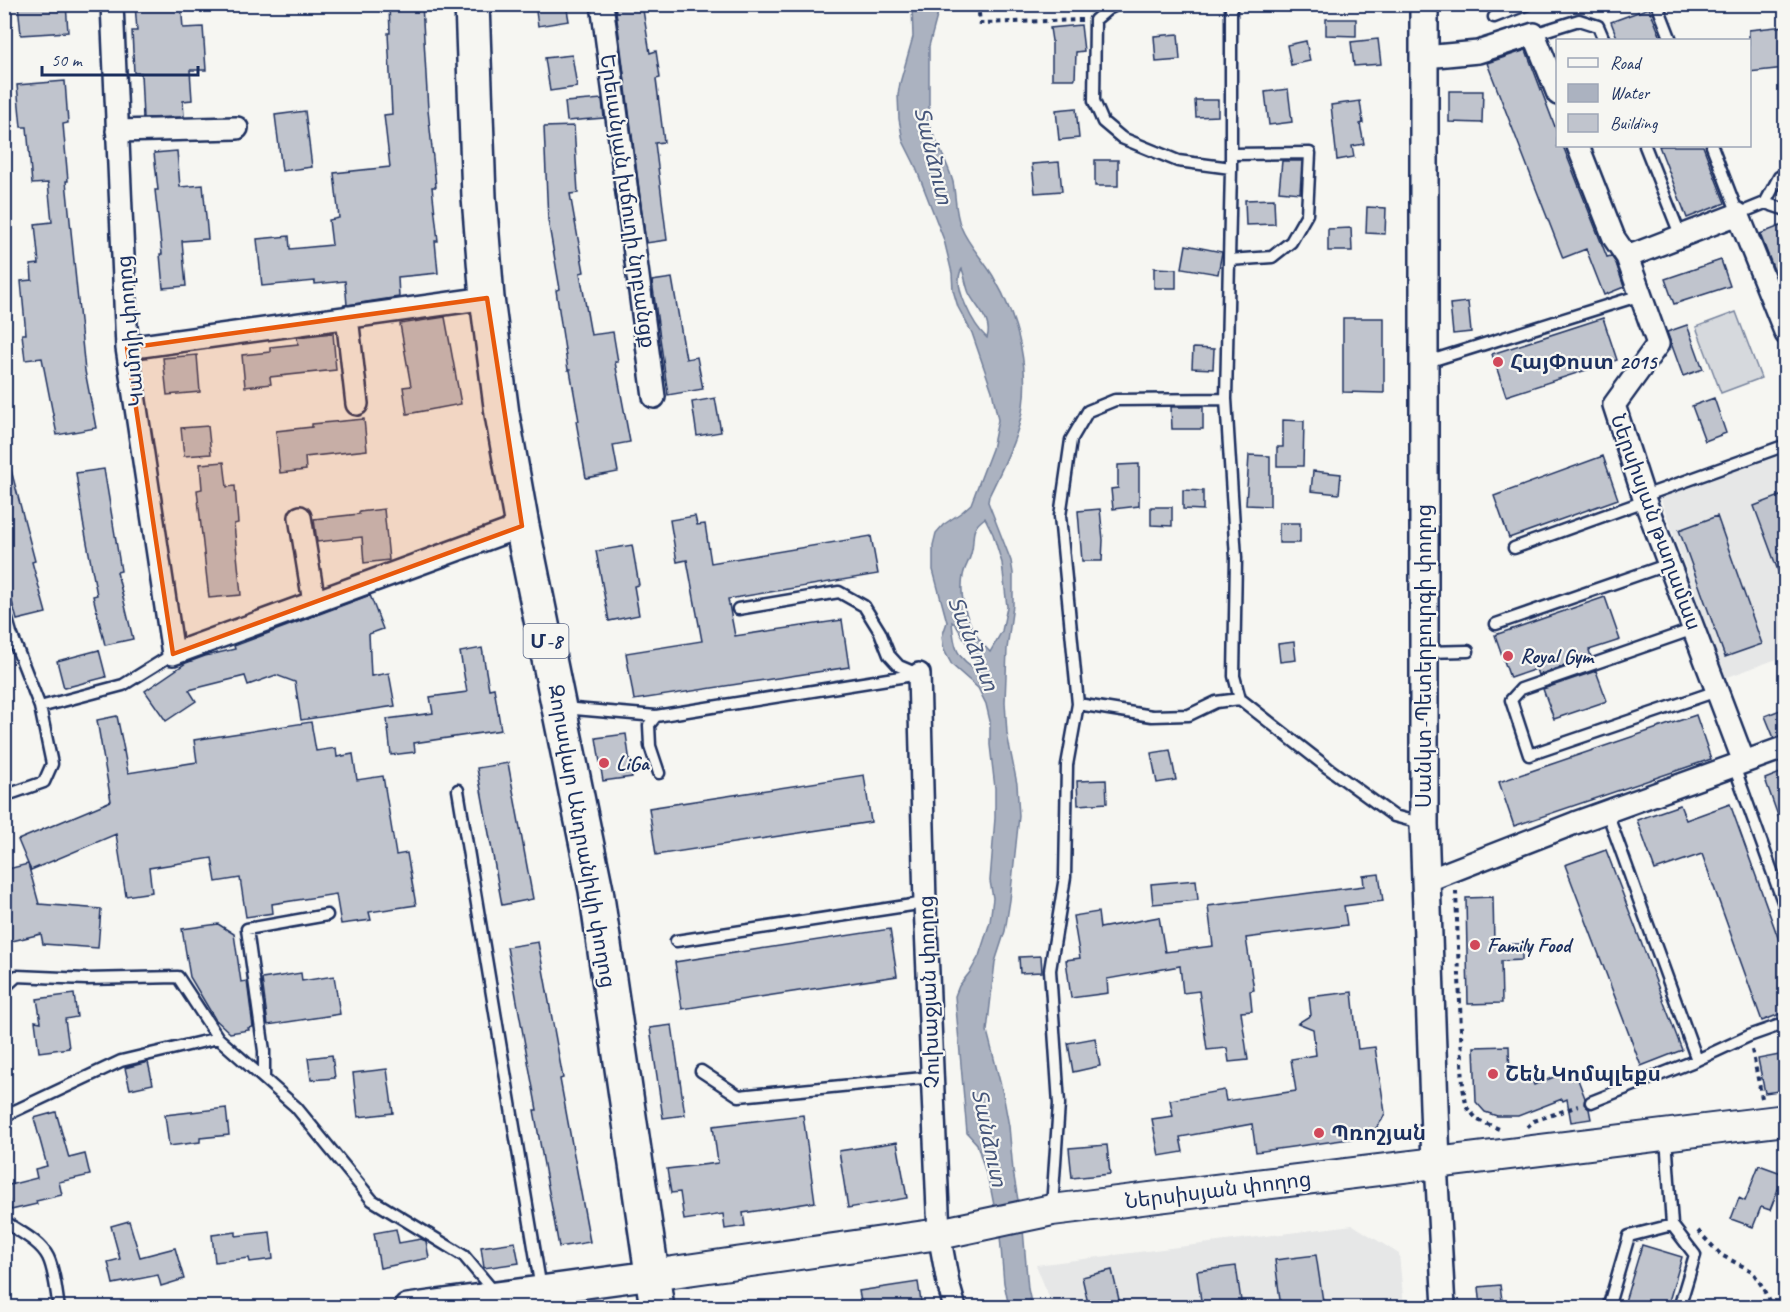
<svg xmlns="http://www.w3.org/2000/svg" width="1790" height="1312" font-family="Caveat,'Noto Sans Armenian',sans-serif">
  <rect width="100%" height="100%" fill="#f6f6f2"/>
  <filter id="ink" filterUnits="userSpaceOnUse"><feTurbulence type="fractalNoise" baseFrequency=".0167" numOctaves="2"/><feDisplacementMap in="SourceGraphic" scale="12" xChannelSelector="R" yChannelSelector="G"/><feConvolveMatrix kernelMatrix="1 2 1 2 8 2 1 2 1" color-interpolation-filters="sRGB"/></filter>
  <g filter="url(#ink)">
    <!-- built -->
    <path fill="#e6e7e7" d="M1785,452v204l-60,22 -65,-181z
      M1353,1225l46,29 5,53h-351l-17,-42z"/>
    <!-- green -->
    <path fill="#d6d9dd" stroke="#78849e" stroke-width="1.5" d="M1736,312l25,66 -40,15 -25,-66z"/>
    <!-- water -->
    <path fill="#abb2c0" stroke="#717e99" stroke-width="1.5" fill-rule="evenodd" d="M912,5h28l-11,41v76l1,6c8,17 18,36 23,54 3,15 2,31 8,45 7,18 22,32 32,49 26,44 40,99 26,149 -7,25 -19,48 -30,71l-1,6 23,59 2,12v32l-6,44 -2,53 2,32 10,50 2,32 -9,84 -5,31 -10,31 -8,69 16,63 6,32 4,45 10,58 5,60 4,18h-23l-5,-24 -4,-47 -9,-46 -14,-46 -10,-11 -12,-137 4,-10 11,-14 9,-16 11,-34 3,-24 -3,-17 5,-63v-30l-5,-43v-24l-4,-17 -8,-16 -26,-23 -8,-15 -2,-13 5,-15 -14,-52v-25l3,-12 7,-8 19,-13 9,-8 21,-55 6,-29 -6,-29 -20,-58 -14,-26 -5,-17 -1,-17 -8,-33 -30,-77 -11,-22 -4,-22 -1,-24 2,-12 13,-46zM962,269c3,8 4,17 7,24 7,15 24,27 18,45 -13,-12 -36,-53 -25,-69zM985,518l8,16 9,29 5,44 -5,24 -12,21c-19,-18 -32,-49 -27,-76 1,-8 6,-14 8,-22 5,-17 -3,-24 14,-36zM952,622l4,3 21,36 2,10c-23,-13 -25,-23 -27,-49z"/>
    <!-- building -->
    <path fill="#c0c4cd" stroke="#1b2f5e" stroke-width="1.5" d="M18,4h48l2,28 -47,3z
      M135,4h46l2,24 20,-1 3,43h-16l2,30 -9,1 1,16 -41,1 -2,-45h-7l-2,-42h5z
      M389,4h33l6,106 8,77h-4l6,54h-3l3,32 -40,4 1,20 -52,8 -2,-24 -30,3v-3l-53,5 -5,-47 32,-3 1,13 42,-4 -3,-25 10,-2 -5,-45 56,-6 -6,-52 8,-1 -4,-81h2z
      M535,4h31l3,17 -31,5z
      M615,4h27l8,49 6,-2 4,27 -4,1 8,63 -9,1 12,97 -21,3z
      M1649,8l13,32h-44l-7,-18z
      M1326,19h30v17l-30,-1z
      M1081,25l3,26 -8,1 -1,27h-23v-38l-2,-13z
      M1785,26v42l-36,4v-42z
      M1178,34l2,26 -24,2 -2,-26z
      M1378,39l3,25 -27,2 -3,-24z
      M1306,41l4,20 -19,4 -4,-20z
      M1526,50l31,82v14h6l44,111 4,-1 5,7 8,24 -20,8 -18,-46 -23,9 -76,-195z
      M572,55l5,32 -27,4 -5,-33z
      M65,81l3,42 -5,1 5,57h-2l19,190 11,57 -39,7 -15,-77 -17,2 -3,-26h4l-5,-53 11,-1 -1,-15 8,-1 -4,-40 17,-2 -4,-39 -16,1 -5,-57h-6l-4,-42z
      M1288,89l4,33 -23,3 -4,-33z
      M1449,91h34l-1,32 -33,-1z
      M602,99l2,19 -37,3 -2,-19z
      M1195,100h23v16l-22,1z
      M1360,101l3,22 -3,1 4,20 -12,2 2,11 -17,3 -6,-55z
      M1076,108l3,30 -20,2 -3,-30z
      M305,111l7,56 -30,4 -7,-56z
      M574,126l4,67 -8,1 14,78 -4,1 11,62 22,-3 5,30h-3l15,80 -17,3 5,27 -32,6 -10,-57h3l-9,-51h-2l-12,-80 4,-1 -12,-69 -4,-93z
      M1659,146h44l22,57 -38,15z
      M177,151l3,36 23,-2 5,54 -26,2 4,45 -23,2 -3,-34h2l-7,-64h3l-4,-37z
      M1095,160h23v26h-23z
      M1282,161h20l-2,32 -21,-2z
      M1059,162l3,29 -27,2 -3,-29z
      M1274,199l1,25 -29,1 -1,-25z
      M1367,207l19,1 -1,26 -19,-1z
      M1785,224v74l-25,-64z
      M1351,228l1,23h-24v-22z
      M1186,245l36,7 -4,22 -36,-6z
      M1721,260l9,26 -56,18 -9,-25z
      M1154,268l22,1v19h-22z
      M672,278l14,81 11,-2 6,32 -35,6 -16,-114z
      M1468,302l3,30 -18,2 -3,-30z
      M445,317l16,87 -54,10 -4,-27 8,-1 -11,-62z
      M1343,318h41v75l-41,-1z
      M1603,318l14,42 -111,36 -14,-42z
      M1687,325l16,44 -20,7 -16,-44z
      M333,333l3,37 -66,7 1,7 -26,3 -3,-32 28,-3v-5l28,-3 -1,-7z
      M1193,348l21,1 -1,20 -21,-1z
      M197,355l3,37 -33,3 -4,-37z
      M715,398l6,34 -24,4 -5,-34z
      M1714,398l12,35 -21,8 -13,-35z
      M1171,407h32v22h-31z
      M364,419l3,31 -62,7 1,13 -26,3 -4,-42 36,-4v-3z
      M1283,420l21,1 -1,45h-26v-19h6z
      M208,426l3,28 -27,2 -3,-28z
      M1249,455l21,1v50l-24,-1z
      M1603,456l15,43 -109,39 -15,-42z
      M224,462l3,25 8,-1 3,37 -4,1 7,71 -32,3 -12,-108 5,-1 -2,-25z
      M1139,464v42l-26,3 -2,-20 7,-1v-23z
      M10,466l25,95 -3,1 14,51 -29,7 -13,-48v-105z
      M104,469l17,102 -4,1 16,67 -28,6 -12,-49 4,-1 -14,-73 -7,-49z
      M1313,471l28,3 -2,20 -28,-3z
      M1183,490l20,1v19l-20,-1z
      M1785,494v93h-1l-30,-81z
      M1151,507h21v19l-21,-1z
      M384,509l5,51 -25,3 -2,-26 -45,5 -3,-23 45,-5v-2z
      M1100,509l3,31 -1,21h-20l-4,-50z
      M695,516l2,9 8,-1 6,39 160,-27 7,38 -150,25 7,37 107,-16 7,47 -215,33 -8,-47 76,-12 -15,-81 -10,2 -7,-42z
      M1717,516l45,128 -37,13 -46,-127z
      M1279,523h21v20h-21z
      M632,545l7,40 -5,1 5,29 -30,6 -13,-70z
      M370,595l13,34 -14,5 2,42 18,-3 6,33 -94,14 -6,-38 -19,-7 -28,10 -3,-9 -56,14 7,11 -30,20 -21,-30 41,-28 19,-7 30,-7 -1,-3z
      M1605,597l15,43 -31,10 2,7 -53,18 -2,-6 -26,9 -15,-43z
      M1294,642l2,18 -16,2 -2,-18z
      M482,648l7,41 5,-1 7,42 -87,13 1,9 -24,3 -4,-36 46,-6 -3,-16 37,-5 -7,-40z
      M99,650l7,27 -42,11 -7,-27z
      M1596,671l11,30 -53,18 -11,-30z
      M1785,708v27l-11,3 -9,-22z
      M1696,715l15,44 -197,67 -15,-44z
      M117,716l7,34 -2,1h2l4,22 69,-11 -3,-22 117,-18 5,29 20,-3 1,9 16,-3 4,26 26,-4 13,79 11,-2 9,52 -47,7 2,8 -30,4 -5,-30 -64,10 1,9 -27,4 -6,-39 -24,4 -4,-24 -63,10 3,24 -26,4 -10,-62 -85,36 -3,-6 11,40 62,5 -3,39 -55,-4 -2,-10 -37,9v-73l24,-6 -10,-24 93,-39 -14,-81z
      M626,734l6,43 -29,4 -7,-43z
      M1170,750l6,30 -19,3 -6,-30z
      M508,763l25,136 -31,6 -25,-137z
      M1785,771v59h-2l-18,-51z
      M864,775l7,47 -215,33 -7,-47z
      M1106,780l1,23 -29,2 -1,-24z
      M1730,804l55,153v55l-23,9 -60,-167 -47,16 -18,-50 43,-15 6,15z
      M1606,850l76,200 -41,16 -76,-201z
      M1379,874l4,27 -39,5 3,19 -101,13 8,52 -4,1 2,20 -11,1 7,48 -19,2 -2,-14 -20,2 -8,-59 -16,2 -3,-27 -73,13 1,14 -37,5 -5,-38 14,-2 -7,-42 25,-4 2,16 59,-11 6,35 48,-6 -5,-40 156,-20 -1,-10z
      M1196,880l2,20 -45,4 -2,-20z
      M1493,897l1,47h28v16l-21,1 1,42 -34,1 -2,-106z
      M218,924l16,10 7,48 6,-1 6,46 -5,1 1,2 -19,3 -15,-14 -25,-42 -8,-48z
      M890,929l7,47 -215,33 -7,-47z
      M538,942l25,136 -3,1 30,163 -31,5 -25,-137h3l-30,-163z
      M1041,956l1,16 -22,1 -1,-16z
      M301,973l1,8 32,-5 6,38 -72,11 -6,-46z
      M1352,992l6,57 17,-2 10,66 -3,7 -8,11 -10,6 -108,15 -4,-28 -72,13 3,15 -24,4 -7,-37 21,-3 -3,-16 54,-10 2,11 70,-10 -5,-32 25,-4 -3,-26 -15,-6 13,-8 -2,-18z
      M74,994l3,23 -12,2 4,29 -30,4 -4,-31 6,1 -4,-23z
      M672,1025l13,90 -22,3 -13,-90z
      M1095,1038l5,28 -27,6 -5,-29z
      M1509,1046l1,36 20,-8 4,11 40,-16 11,29 -1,6 5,5 2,10 -20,3 -4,-23 -4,2 -1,-2 -44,17h-21l-12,-4 -9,-10 -2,-55z
      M1785,1054v36l-20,3 -7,-34z
      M332,1055l3,23 -24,2 -3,-22z
      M148,1062l5,22 -23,5 -5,-21z
      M387,1069l6,44 -35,4 -5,-44z
      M226,1108l3,27 -29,3v4l-31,4 -4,-31z
      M56,1112l13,46 16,-4 5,21 -31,7 3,13 -26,6 1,3 -26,6 -6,-24 32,-8 -2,-9 12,-3 -13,-48z
      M803,1115l12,87 -72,11 2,13 -20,3 -2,-15 -39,6 -4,-28 -9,1 -4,-24 51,-6 -5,-37z
      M897,1142l10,56 -59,10 -9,-57z
      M1107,1145l3,29 -38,4 -3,-30z
      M1759,1165l25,9 -14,36 -9,-3 -8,20 -22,-8 8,-21 6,3z
      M129,1221l11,36 35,-9 9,31 -23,7 -3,-11 -45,9 -5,-22 12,-3 -9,-33z
      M396,1229l3,14 22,-4 5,2 3,17 -49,10 -6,-35z
      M236,1232v4l34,-4 3,27 -23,3 -1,-4 -34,4 -3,-27z
      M515,1242l4,21 -35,5 -3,-21z
      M1642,1245l40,12 -15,51h-44z
      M1316,1255l8,53h-43l-6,-48z
      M1236,1266l6,42h-40l-5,-37z
      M1112,1270l9,38h-32l-7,-31z
      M918,1282l4,26h-60l-3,-17z
      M1500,1285l3,23h-22l-2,-21z"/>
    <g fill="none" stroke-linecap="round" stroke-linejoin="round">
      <!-- service casing -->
      <g stroke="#1b2f5e" stroke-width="15">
        <path id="service" d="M1118,4l-10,5 -13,11 -1,81 9,21 19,16 56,23 53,7
          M1231,4v164l-5,231 10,159 -2,118 6,23 88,69 66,48 30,8
          M1657,4l14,36
          M1494,17l34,-13
          M1534,34l45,-14 19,6 6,14
          M1645,146l36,91
          M1712,146l26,68 27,-11 14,-26 7,-4
          M1765,203l21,7
          M1229,260l43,-3 19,-15 16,-28 3,-61 -79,1
          M1424,363l217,-68
          M1644,496l142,-51
          M1514,548l131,-47
          M4,609l7,24 29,74
          M738,609l101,-17 25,14 16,26 9,23 10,11 19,8
          M1496,624l173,-60
          M1694,629l-173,60 -10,11 18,55 188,-64
          M1424,652l44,-1
          M1078,704l74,12 37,-1 27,-13 24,-3
          M563,708l93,8
          M1734,766l52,144
          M659,773l-9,-27 -1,-21 7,-9 263,-42
          M458,790l83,499
          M4,796l40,-14 8,-18 -12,-57 83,-22 50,-31
          M1607,812l90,248
          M676,941l249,-38
          M4,988l13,-12 69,3 92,-2 40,61
          M701,1071l38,25 194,-19
          M264,1078v-27l-17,-122 80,-14
          M1591,1102l106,-42 52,-24 37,-13
          M4,1116l117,-55 97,-23 78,69 76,93 92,56 31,37
          M1052,1207l7,-103 -9,-134 15,-93 2,-112 11,-61 -18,-188 11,-76 17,-29 27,-11 111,-1
          M4,1221c14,10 36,20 44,36 7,14 8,34 11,51
          M1672,1225l23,30 -16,53
          M1608,1308l21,-72 43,-11 -6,-88"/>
      </g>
      <!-- minor casing -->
      <g stroke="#1b2f5e" stroke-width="26">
        <path id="minor" d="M112,4l15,344 46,306 349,-128
          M602,4l52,393
          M1425,57l53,-5 56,-18 24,60
          M117,131l120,-3
          M1578,146l36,92 13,19 31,87 -44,61 31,96 99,261
          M1627,257l111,-43 48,120
          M347,317l10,87
          M127,348l360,-50
          M300,517l14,85
          M919,674l6,229 14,331 9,49 7,25
          M1426,881l149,-58 211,-76
          M1436,1163l8,145"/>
      </g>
      <!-- tertiary casing -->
      <g stroke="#1b2f5e" stroke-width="32">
        <path id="tertiary" d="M1424,4v820l12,339
          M408,1308l244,-33"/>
      </g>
      <!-- secondary casing -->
      <g stroke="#1b2f5e" stroke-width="34">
        <path id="secondary" d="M652,1275l287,-41 113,-24 734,-90"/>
      </g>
      <!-- trunk casing -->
      <g stroke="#1b2f5e" stroke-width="38">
        <path id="trunk" d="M472,4l7,193 8,101 15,116 20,112 74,364 61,418"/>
      </g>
      <!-- path -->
      <path stroke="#1b2f5e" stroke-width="4" stroke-dasharray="4.5 4.5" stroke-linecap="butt" d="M978,4l2,19 102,-3
        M1456,891l7,197 4,20 11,12 21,9
        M1752,1050l10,48
        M1527,1127l7,-6 44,-15
        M1698,1231l23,24 31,16 10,15 7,15 -1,7"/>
      <!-- service -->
      <use href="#service" stroke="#f6f6f2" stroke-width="10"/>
      <!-- minor -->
      <use href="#minor" stroke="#f6f6f2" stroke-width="21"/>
      <!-- tertiary -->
      <use href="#tertiary" stroke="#f6f6f2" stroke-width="27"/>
      <!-- secondary -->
      <use href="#secondary" stroke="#f6f6f2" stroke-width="30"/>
      <!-- trunk -->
      <use href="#trunk" stroke="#f6f6f2" stroke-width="33"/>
    </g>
  </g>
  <!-- marked area -->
  <path fill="#e8590c" fill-opacity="0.2" stroke="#e8590c" stroke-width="4.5" stroke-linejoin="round" d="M487,298l35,228 -349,128 -46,-306z"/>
  <!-- markers -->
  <g fill="#d1495b" stroke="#f6f6f2" stroke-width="2">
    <circle cx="1498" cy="362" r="6"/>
    <circle cx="1508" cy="656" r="6"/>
    <circle cx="604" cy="763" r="6"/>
    <circle cx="1475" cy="945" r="6"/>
    <circle cx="1493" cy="1074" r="6"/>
    <circle cx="1319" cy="1133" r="6"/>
  </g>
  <g text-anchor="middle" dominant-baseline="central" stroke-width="4.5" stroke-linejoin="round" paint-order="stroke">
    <!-- shield labels -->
    <rect fill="#f6f6f2" stroke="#5d6b8a" stroke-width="1.5" x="523.5" y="624" width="45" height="34" rx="4.5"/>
    <g font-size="20" font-weight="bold" fill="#1b2f5e">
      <text x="546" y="641">Մ-8</text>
    </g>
    <!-- street labels -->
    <g font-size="21" fill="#1b2f5e" stroke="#f6f6f2">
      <text transform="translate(628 201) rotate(82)">Երեւանյան խճուղի նրբանցք</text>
      <text transform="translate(130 331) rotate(-95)">Կամոյի փողոց</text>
      <text transform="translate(1656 522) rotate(70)">Ներսիսյան թաղամաս</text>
      <text transform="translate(1424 656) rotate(-90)">Սանկտ-Պետերբուրգի փողոց</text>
      <text transform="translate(582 836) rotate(80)">Զորավար Անդրանիկի փողոց</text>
      <text transform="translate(929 992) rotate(-92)">Չուխաջյան փողոց</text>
      <text transform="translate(1218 1190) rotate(-7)">Ներսիսյան փողոց</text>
    </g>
    <!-- poi labels -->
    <g font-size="21" font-weight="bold" fill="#1b2f5e" stroke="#f6f6f2" text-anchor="start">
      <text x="1510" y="362">ՀայՓոստ 2015</text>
      <text x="1520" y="656">Royal Gym</text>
      <text x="616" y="763">LiGa</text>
      <text x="1487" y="945">Family Food</text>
      <text x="1505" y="1074">Շեն Կոմպլեքս</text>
      <text x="1331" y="1133">Պռոշյան</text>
    </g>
    <!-- water labels -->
    <g font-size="22" font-style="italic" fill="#46567b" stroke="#f6f6f2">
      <text transform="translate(933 156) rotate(76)">Տանձուտ</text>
      <text transform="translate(973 644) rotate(68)">Տանձուտ</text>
      <text transform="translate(989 1138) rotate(78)">Տանձուտ</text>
    </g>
  </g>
  <!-- margin -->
  <rect width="1790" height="1312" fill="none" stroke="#f6f6f2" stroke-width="24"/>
  <rect x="12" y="12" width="1766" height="1288" fill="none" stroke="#1b2f5e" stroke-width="2" filter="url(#ink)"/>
  <!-- legend -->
  <rect x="1556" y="39" width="195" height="108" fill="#f6f6f2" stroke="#9ea6b7" stroke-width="1.5"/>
  <rect x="1568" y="58" width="30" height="9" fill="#f6f6f2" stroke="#9ea6b7" stroke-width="1.5"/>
  <text x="1610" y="69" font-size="18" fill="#1b2f5e">Road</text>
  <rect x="1568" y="84" width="30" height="18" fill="#abb2c0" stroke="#9ea6b7" stroke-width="1.5"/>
  <text x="1610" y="99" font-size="18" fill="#1b2f5e">Water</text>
  <rect x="1568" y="114" width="30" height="18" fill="#c0c4cd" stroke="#9ea6b7" stroke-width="1.5"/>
  <text x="1610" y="129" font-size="18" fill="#1b2f5e">Building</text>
  <!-- scale -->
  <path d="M42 66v9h156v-9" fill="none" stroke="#1b2f5e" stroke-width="3"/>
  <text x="51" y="66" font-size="18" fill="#1b2f5e" stroke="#f6f6f2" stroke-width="4.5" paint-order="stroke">50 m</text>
</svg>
